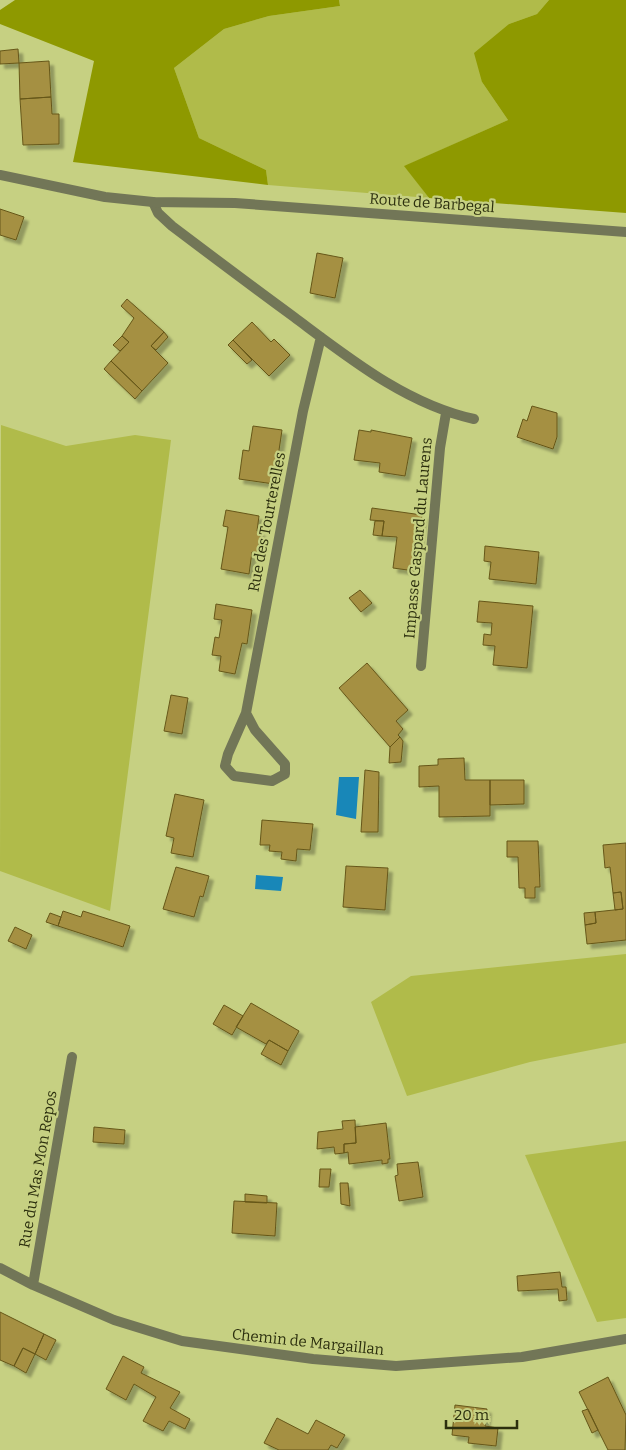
<svg xmlns="http://www.w3.org/2000/svg" width="626" height="1450" font-family="Bitter,serif">
  <defs>
    <filter id="shadow"><feDropShadow dx="4.5" dy="4.5" stdDeviation="1" flood-color="#0004"/></filter>
  </defs>
  <rect width="100%" height="100%" fill="#c6d082"/>
  <!-- green -->
  <path fill="#b0bb4a" d="M339,0h210l-12,14 -28,10 -27,58 26,38 -103,46 24,32 -161,-13 -2,-15 -67,-32 -25,-70 50,-39 45,-13 71,-10z
    M1,425l65,21 69,-11 36,5 -61,471 -110,-40z
    M626,954v89l-96,19 -123,34 -36,-94 40,-26z
    M626,1141v177l-29,4 -72,-167z"/>
  <!-- forest -->
  <path fill="#8e9900" d="M15,0h324l1,6 -71,10 -45,13 -50,39 25,70 67,32 2,15 -195,-23 21,-101 -94,-37v-14z
    M549,0h77v213l-197,-15 -25,-32 104,-46 -26,-38 -8,-29 35,-29 28,-10z"/>
  <!-- water -->
  <path fill="#1887b8" d="M339,777h20l-3,42 -20,-4z
    M256,875l27,2 -2,14 -26,-2z"/>
  <!-- building -->
  <path fill="#a59042" stroke="#665719" filter="url(#shadow)" d="M18,49l1,14 -19,1v-13z
    M49,61l2,36 -31,2 -1,-36z
    M51,97l1,17h7v30l-36,1 -3,-46z
    M0,209l24,8 -8,23 -16,-5z
    M317,253l26,5 -8,40 -25,-5z
    M127,299l37,33 -13,14 17,17 -26,28 -31,-30 18,-19 -7,-6 12,-18 -13,-12z
    M252,322l19,20 3,-3 16,16 -21,21 -36,-36z
    M164,332l4,5 -12,13 -5,-4z
    M122,336l7,6 -9,9 -7,-6z
    M233,340l19,20 -5,4 -19,-19z
    M111,361l31,30 -7,8 -31,-30z
    M532,406l25,7v24l-4,12 -36,-12 6,-18 4,2z
    M253,426l29,4 -8,54 -35,-5 4,-29 6,1z
    M359,430l12,2v-2l41,8 -7,38 -26,-4 1,-9 -26,-3z
    M372,508l50,7 -7,56 -22,-3 4,-31 -15,-1 2,-15 -14,-1z
    M226,510l33,6 -2,15 4,1 -4,21 -5,-1 -3,22 -28,-5 7,-42 -5,-1z
    M375,521h9l-2,15 -9,-1z
    M485,546l54,6 -3,32 -47,-5 2,-17 -7,-1z
    M360,590l12,13 -11,9 -12,-14z
    M479,601l54,5 -6,62 -34,-3 2,-19 -12,-1 1,-11 7,1 1,-12 -15,-1z
    M216,604l36,6 -5,34 -5,-1 -7,31 -16,-3 2,-15 -9,-1 3,-18 4,1 3,-18 -8,-1z
    M367,663l41,47 -12,11 7,8 -5,6 2,2 -10,10 -51,-59z
    M171,695l17,3 -6,36 -18,-3z
    M400,737l3,4 -2,21 -12,1 1,-16z
    M464,758l1,22h25v36l-51,1v-31l-20,1v-21l19,-1v-6z
    M365,770l14,2 -1,60h-17z
    M490,780h34v24l-34,1z
    M175,794l29,6 -11,57 -22,-4 3,-15 -8,-2z
    M262,820l51,4 -3,26 -13,-1 -1,12 -15,-2 1,-7 -13,-1 1,-6h-10z
    M507,841h31l2,46h-5v11h-10v-10h-6l-1,-31h-11z
    M626,843v97l-39,4 -2,-19 11,-2 -1,-11 28,-3 -2,-17 -8,1 -3,-26 -5,1 -2,-23z
    M346,866l42,2 -3,42 -42,-3z
    M176,867l33,9 -6,21 -3,-1 -6,21 -31,-8z
    M621,892l2,17 -8,1 -2,-17z
    M63,911l18,6 2,-6 47,15 -7,21 -65,-21z
    M595,912l1,11 -11,2 -1,-12z
    M50,913l11,4 -3,9 -12,-4z
    M15,927l17,8 -6,14 -18,-8z
    M251,1003l48,28 -11,20 -19,-11 -3,4 -30,-17z
    M224,1005l19,11 -11,19 -19,-11z
    M269,1040l19,11 -7,14 -20,-11z
    M355,1120l1,23 -12,1v9l-9,1 -1,-7 -17,2 1,-17 25,-3 -1,-8z
    M386,1123l4,36h-2v4l-6,1v-4l-33,4 -1,-12 -4,1v-9l12,-1 -1,-16z
    M94,1127l31,3 -1,14 -31,-2z
    M418,1162l5,35 -24,4 -4,-25 3,-1 -1,-11z
    M320,1169h11l-2,18h-10z
    M340,1183h8l2,23 -9,-2z
    M245,1194l22,2v7l-22,-1z
    M234,1201l43,2 -2,33 -43,-3z
    M560,1272l2,15h4l1,13 -8,1 -1,-12 -40,2 -1,-15z
    M0,1312l44,22 -9,20 -12,-6 -9,18 -14,-6z
    M44,1334l12,6 -10,20 -11,-6z
    M23,1348l12,6 -9,19 -12,-7z
    M123,1356l21,11 -3,6 39,19 -10,16 20,11 -5,10 -16,-8 -6,10 -20,-10 13,-24 -22,-13 -8,16 -20,-11z
    M608,1377l18,38 -1,35h-17l-29,-58z
    M455,1405l32,4 -2,17 13,2 -2,18 -28,-3 1,-6 -17,-2z
    M588,1409l10,21 -6,3 -10,-22z
    M277,1418l31,16 8,-14 29,15 -8,13 -6,-3 -3,5h-49l-15,-7z"/>
  <g fill="none" stroke-linecap="round" stroke-linejoin="round">
    <!-- minor -->
    <path stroke="#727657" stroke-width="10" d="M153,202l5,11 14,13c41,31 81,61 122,91 55,41 112,87 180,102
      M421,666l19,-218 6,-35
      M246,713l9,17 30,34v10l-13,7 -38,-5 -9,-10 3,-12 18,-41 57,-302 18,-74
      M0,1268l33,17 81,35 68,21 131,18 83,7 126,-9 104,-18
      M33,1285l39,-228"/>
    <!-- tertiary -->
    <path stroke="#727657" stroke-width="10" d="M0,175l105,22 48,5 82,1 391,29"/>
  </g>
  <g text-anchor="middle" dominant-baseline="central" stroke-width="4.5" stroke-linejoin="round" paint-order="stroke">
    <!-- street labels -->
    <g font-size="15" fill="#2c2f0e" stroke="#c6d082">
      <text transform="translate(432 203) rotate(4)">Route de Barbegal</text>
      <text transform="translate(267 522) rotate(-79)">Rue des Tourterelles</text>
      <text transform="translate(418 538) rotate(-85)">Impasse Gaspard du Laurens</text>
      <text transform="translate(38 1169) rotate(-80)">Rue du Mas Mon Repos</text>
      <text transform="translate(308 1342) rotate(6)">Chemin de Margaillan</text>
    </g>
  </g>
  <!-- scale -->
  <path d="M446 1420v8h71v-8" fill="none" stroke="#2c2f0e" stroke-width="2.5"/>
  <text x="454" y="1420" font-size="15" fill="#2c2f0e" stroke="#c6d082" stroke-width="4" paint-order="stroke">20 m</text>
</svg>
